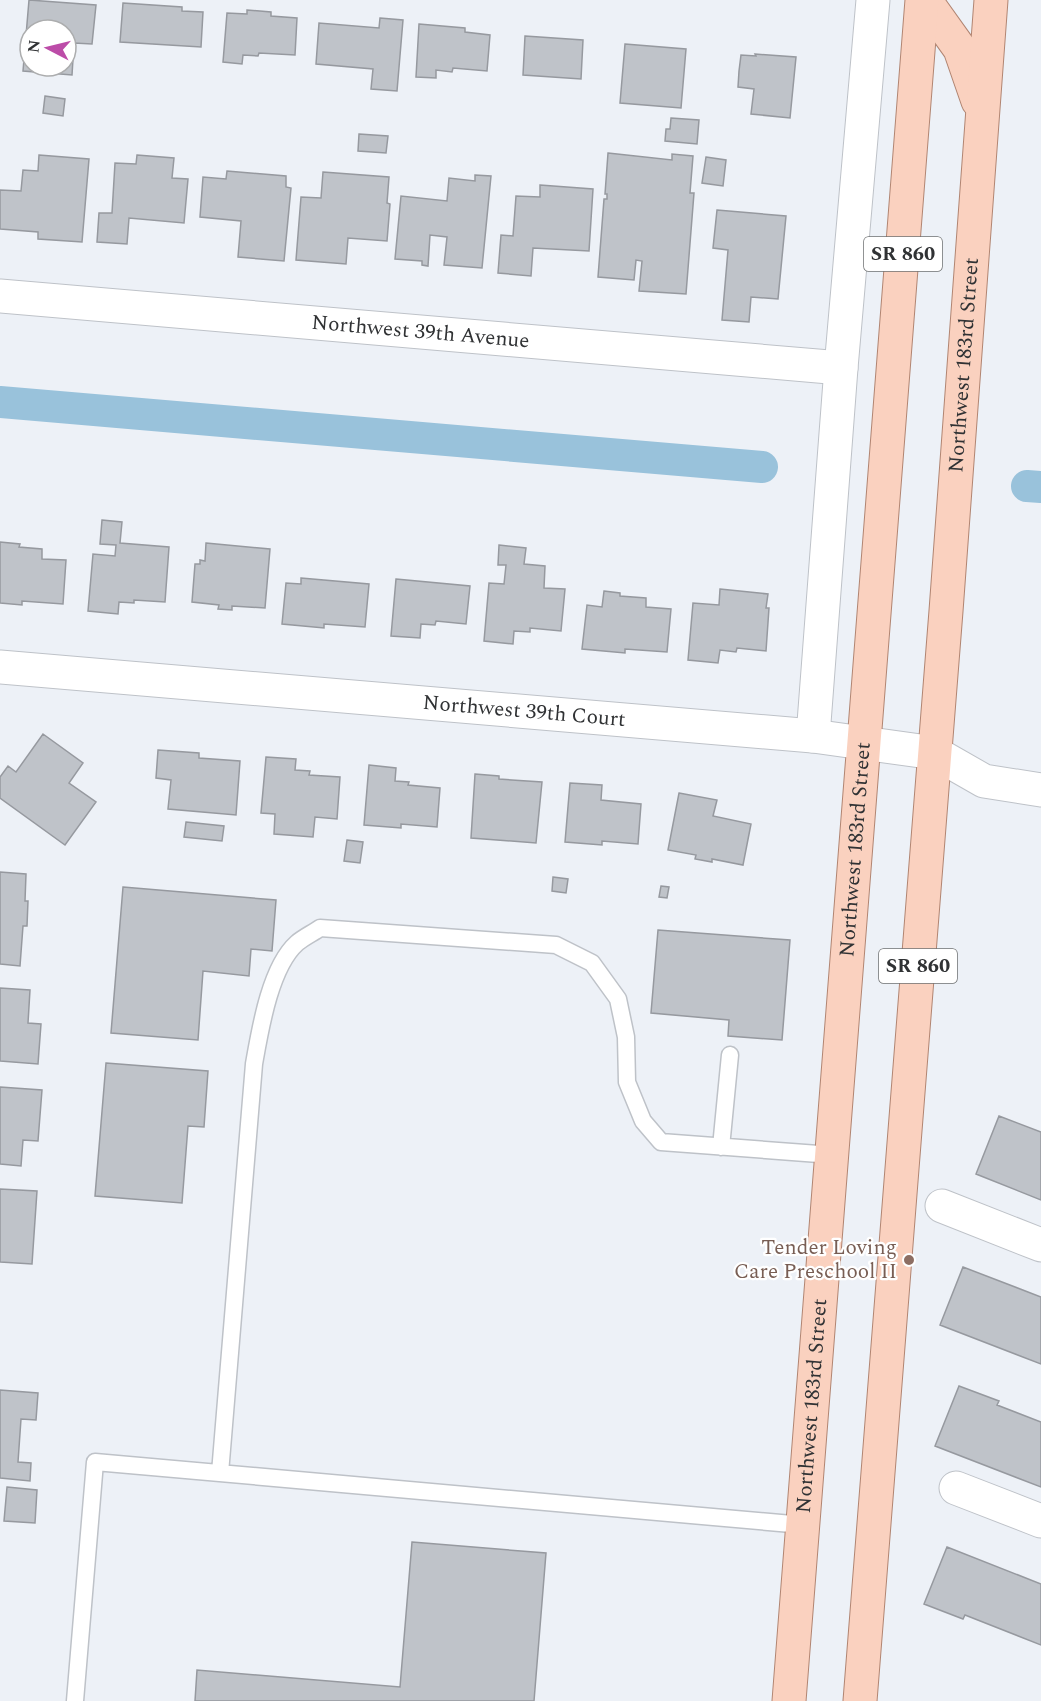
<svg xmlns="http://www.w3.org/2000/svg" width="1041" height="1701" font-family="Spectral,serif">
  <rect width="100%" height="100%" fill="#edf1f7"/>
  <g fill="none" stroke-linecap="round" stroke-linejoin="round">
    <!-- canal -->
    <path stroke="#99c2db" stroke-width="32" d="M0,402l762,65
      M1027,486l14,1"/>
  </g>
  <!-- building -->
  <path fill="#bfc3c9" stroke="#96999f" stroke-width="1.5" fill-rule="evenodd" d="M29,0l67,5 -4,39 -18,-1 -2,32 -49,-4zM30,30h36v36h-36z
    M123,3l59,4v4l21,1 -2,35 -81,-5z
    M247,10l24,2v4l26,2 -2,37 -36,-2 -1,3 -15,-1 -1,9 -19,-2 4,-49 20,1z
    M380,18l23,2 -6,71 -26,-2 2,-20 -57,-5 3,-41 60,5z
    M419,24l46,4v4l25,3 -3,36 -34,-3 -1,4 -16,-2v8l-20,-1z
    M525,36l58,4 -2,39 -58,-4z
    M625,44l61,5 -5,59 -61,-5z
    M755,54l41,3 -6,61 -39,-4 3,-25 -16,-2 1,-16 2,-16 15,1z
    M45,96l20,3 -2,17 -20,-3z
    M671,118l28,2 -2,24 -32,-3 1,-12h4z
    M359,134l29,2 -2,17 -28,-2z
    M608,153l64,7v-6l21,2 -3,37h4l-8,101 -47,-3 3,-30 -6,-1 -2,20 -36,-3 6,-78h3v-5h-2z
    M39,155l50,4 -7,83 -44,-3v-7l-38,-3v-39l21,1 2,-21 15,1z
    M137,155l37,3 -2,20 16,1 -4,44 -55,-5 -2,26 -30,-2 2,-29h13l3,-50 21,1z
    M706,157l20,3 -3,26 -21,-3z
    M227,171l59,5v11l5,1 -7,73 -46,-4 3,-36 -41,-4 3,-40 23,2z
    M323,172l66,5 -2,26 3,1 -3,37 -39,-3 -2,26 -50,-4 5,-63 20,1z
    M475,175l16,1 -9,92 -38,-3 3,-28 -17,-2 -2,31 -6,-1v-4l-27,-2 6,-63 46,5 2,-23 26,3z
    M540,185l53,4 -4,62 -56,-3 -2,28 -33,-3 3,-38 12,1 3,-40 24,1z
    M717,210l69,6 -8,83 -27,-2 -2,25 -27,-2 6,-70 -15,-2z
    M102,520l20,2 -2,21 49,4 -4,55 -31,-2v3l-15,-1 -1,12 -30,-3 5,-57 22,2 1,-11 -16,-1z
    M0,542l20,2 -1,3 23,2v10l24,1 -3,44 -41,-3v4l-22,-2z
    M206,543l64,6 -5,59 -33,-2v4l-14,-1 1,-4 -27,-3 3,-38h5v-4l5,1z
    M499,545l27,3 -2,16 21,2 -1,22 21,1 -4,42 -31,-3v4l-16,-1 -1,13 -29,-3 5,-58 15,1 2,-19h-8z
    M301,578l68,6 -4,43 -41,-3v4l-42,-4 4,-41 15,1z
    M396,579l74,7 -4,38 -30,-3 -1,4 -14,-1 -1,14 -29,-2z
    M720,589l48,5 -2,14h3l-3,43 -29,-3 -1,4 -16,-2 -2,13 -30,-3 5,-57 26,2z
    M604,591l16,2v3l26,2v9l25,2 -4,43 -42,-3v4l-43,-4 5,-44 15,2z
    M43,734l40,29 -14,20 27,19 -31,43 -65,-47v-21l8,-11 8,6z
    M158,750l41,3v5l41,3 -4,54 -68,-6 3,-29 -15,-2z
    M266,757l30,2 -1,11 15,1 -1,4 31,2 -3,42 -22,-2 -2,20 -39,-3 1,-20 -14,-1z
    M369,765l27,3 -1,13 14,1 -1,3 32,3 -3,39 -36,-3v4l-37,-3z
    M475,774l24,2v3l43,3 -6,61 -65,-5z
    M570,783l32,2 -1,15 40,4 -3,40 -36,-3v4l-37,-3z
    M679,793l38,7 -4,16 38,8 -8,41 -31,-6v3l-17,-3 1,-4 -28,-5z
    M186,822l38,4 -2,15 -38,-4z
    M347,840l16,2 -3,21 -16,-2z
    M0,872l26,2 -1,27h3l-1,25h-4l-3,40 -20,-2z
    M553,877l15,2 -2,14 -14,-2z
    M661,886l8,1 -2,11 -8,-1z
    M123,887l153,13 -4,51 -21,-2 -2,27 -46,-5 -5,69 -87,-7z
    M658,930l132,10 -8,100 -54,-4 1,-16 -78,-7z
    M0,988l30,2 -2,33 13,1 -3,40 -38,-3z
    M106,1063l102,8 -4,56 -16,-1 -6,77 -87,-7z
    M0,1087l42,3 -4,51 -15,-1 -2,26 -21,-2z
    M999,1116l42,16v68l-65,-26z
    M0,1189l37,2 -5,73 -32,-2z
    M963,1267l78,30v67l-101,-39z
    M959,1386l40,15 -2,4 44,17v65l-106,-41z
    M0,1390l38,3 -2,27 -15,-1 -3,43 13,1 -1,18 -30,-3z
    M7,1487l30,3 -2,33 -31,-2z
    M412,1542l134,11 -12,148h-339l2,-31 203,17z
    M947,1547l94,37v61l-76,-30 -2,4 -39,-15z"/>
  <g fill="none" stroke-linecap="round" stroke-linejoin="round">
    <!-- service casing -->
    <g stroke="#bec2c8" stroke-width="19">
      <path id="service" d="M721,1147l9,-92
        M220,1473l34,-409c6,-34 16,-97 43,-121 7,-6 16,-10 23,-15l236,17 36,18 26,36 8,38 1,45 16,39 18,21 171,13
        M75,1701l20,-239 708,63"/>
    </g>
    <!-- minor casing -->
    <g stroke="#bec2c8" stroke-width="35">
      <g id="minor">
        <path id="s1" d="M0,296l841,72"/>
        <path id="s2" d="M0,667l813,69 122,17 49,28 57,9"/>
        <path d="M813,736l28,-368 32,-368"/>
        <path d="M942,1206l99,39"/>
        <path d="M956,1488l85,33"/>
      </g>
    </g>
    <!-- primary casing -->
    <g stroke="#b18572" stroke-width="35">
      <g id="primary">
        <path d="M925,0l35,49 18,52"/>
        <path id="s3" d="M789,1701l133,-1701"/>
        <path id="s4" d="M860,1701l86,-1090 45,-611"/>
      </g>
    </g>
    <!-- service -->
    <use href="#service" stroke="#fff" stroke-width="16"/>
    <!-- minor -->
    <use href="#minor" stroke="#fff" stroke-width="33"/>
    <!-- primary -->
    <use href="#primary" stroke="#fad1bf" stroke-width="33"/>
  </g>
  <!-- markers -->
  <circle fill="#8d6e63" stroke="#fff" stroke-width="2" cx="909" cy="1260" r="6"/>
  <g text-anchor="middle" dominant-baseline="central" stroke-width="4.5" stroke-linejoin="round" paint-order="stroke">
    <!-- shield labels -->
    <g fill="#fff" stroke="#6e7071" stroke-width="1.5">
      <rect x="864" y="237" width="78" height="34" rx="4.5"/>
      <rect x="879" y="949" width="78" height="34" rx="4.5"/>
    </g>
    <g font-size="20" font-weight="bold" fill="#303234">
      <text x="903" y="254">SR 860</text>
      <text x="918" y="966">SR 860</text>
    </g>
    <!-- street labels -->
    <g font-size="21" fill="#303234" stroke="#fff">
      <text stroke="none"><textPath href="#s1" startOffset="422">Northwest 39th Avenue</textPath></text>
      <text stroke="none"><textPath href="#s4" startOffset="1340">Northwest 183rd Street</textPath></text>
      <text stroke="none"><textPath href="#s2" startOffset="526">Northwest 39th Court</textPath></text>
      <text stroke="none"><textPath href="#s3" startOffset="854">Northwest 183rd Street</textPath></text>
      <text stroke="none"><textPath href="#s3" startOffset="296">Northwest 183rd Street</textPath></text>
    </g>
    <!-- education labels -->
    <g font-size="21" fill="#785e54" stroke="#fff" text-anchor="end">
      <text x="897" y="1248">Tender Loving<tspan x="897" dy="24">Care Preschool II</tspan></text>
    </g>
  </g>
  <!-- north arrow -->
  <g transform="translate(48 48) rotate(277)"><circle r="28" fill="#ffffff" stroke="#acadae" stroke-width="1.5"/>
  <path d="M0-4.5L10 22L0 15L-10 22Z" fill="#bc4ca8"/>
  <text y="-9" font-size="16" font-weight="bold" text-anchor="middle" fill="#303234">N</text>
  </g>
</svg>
